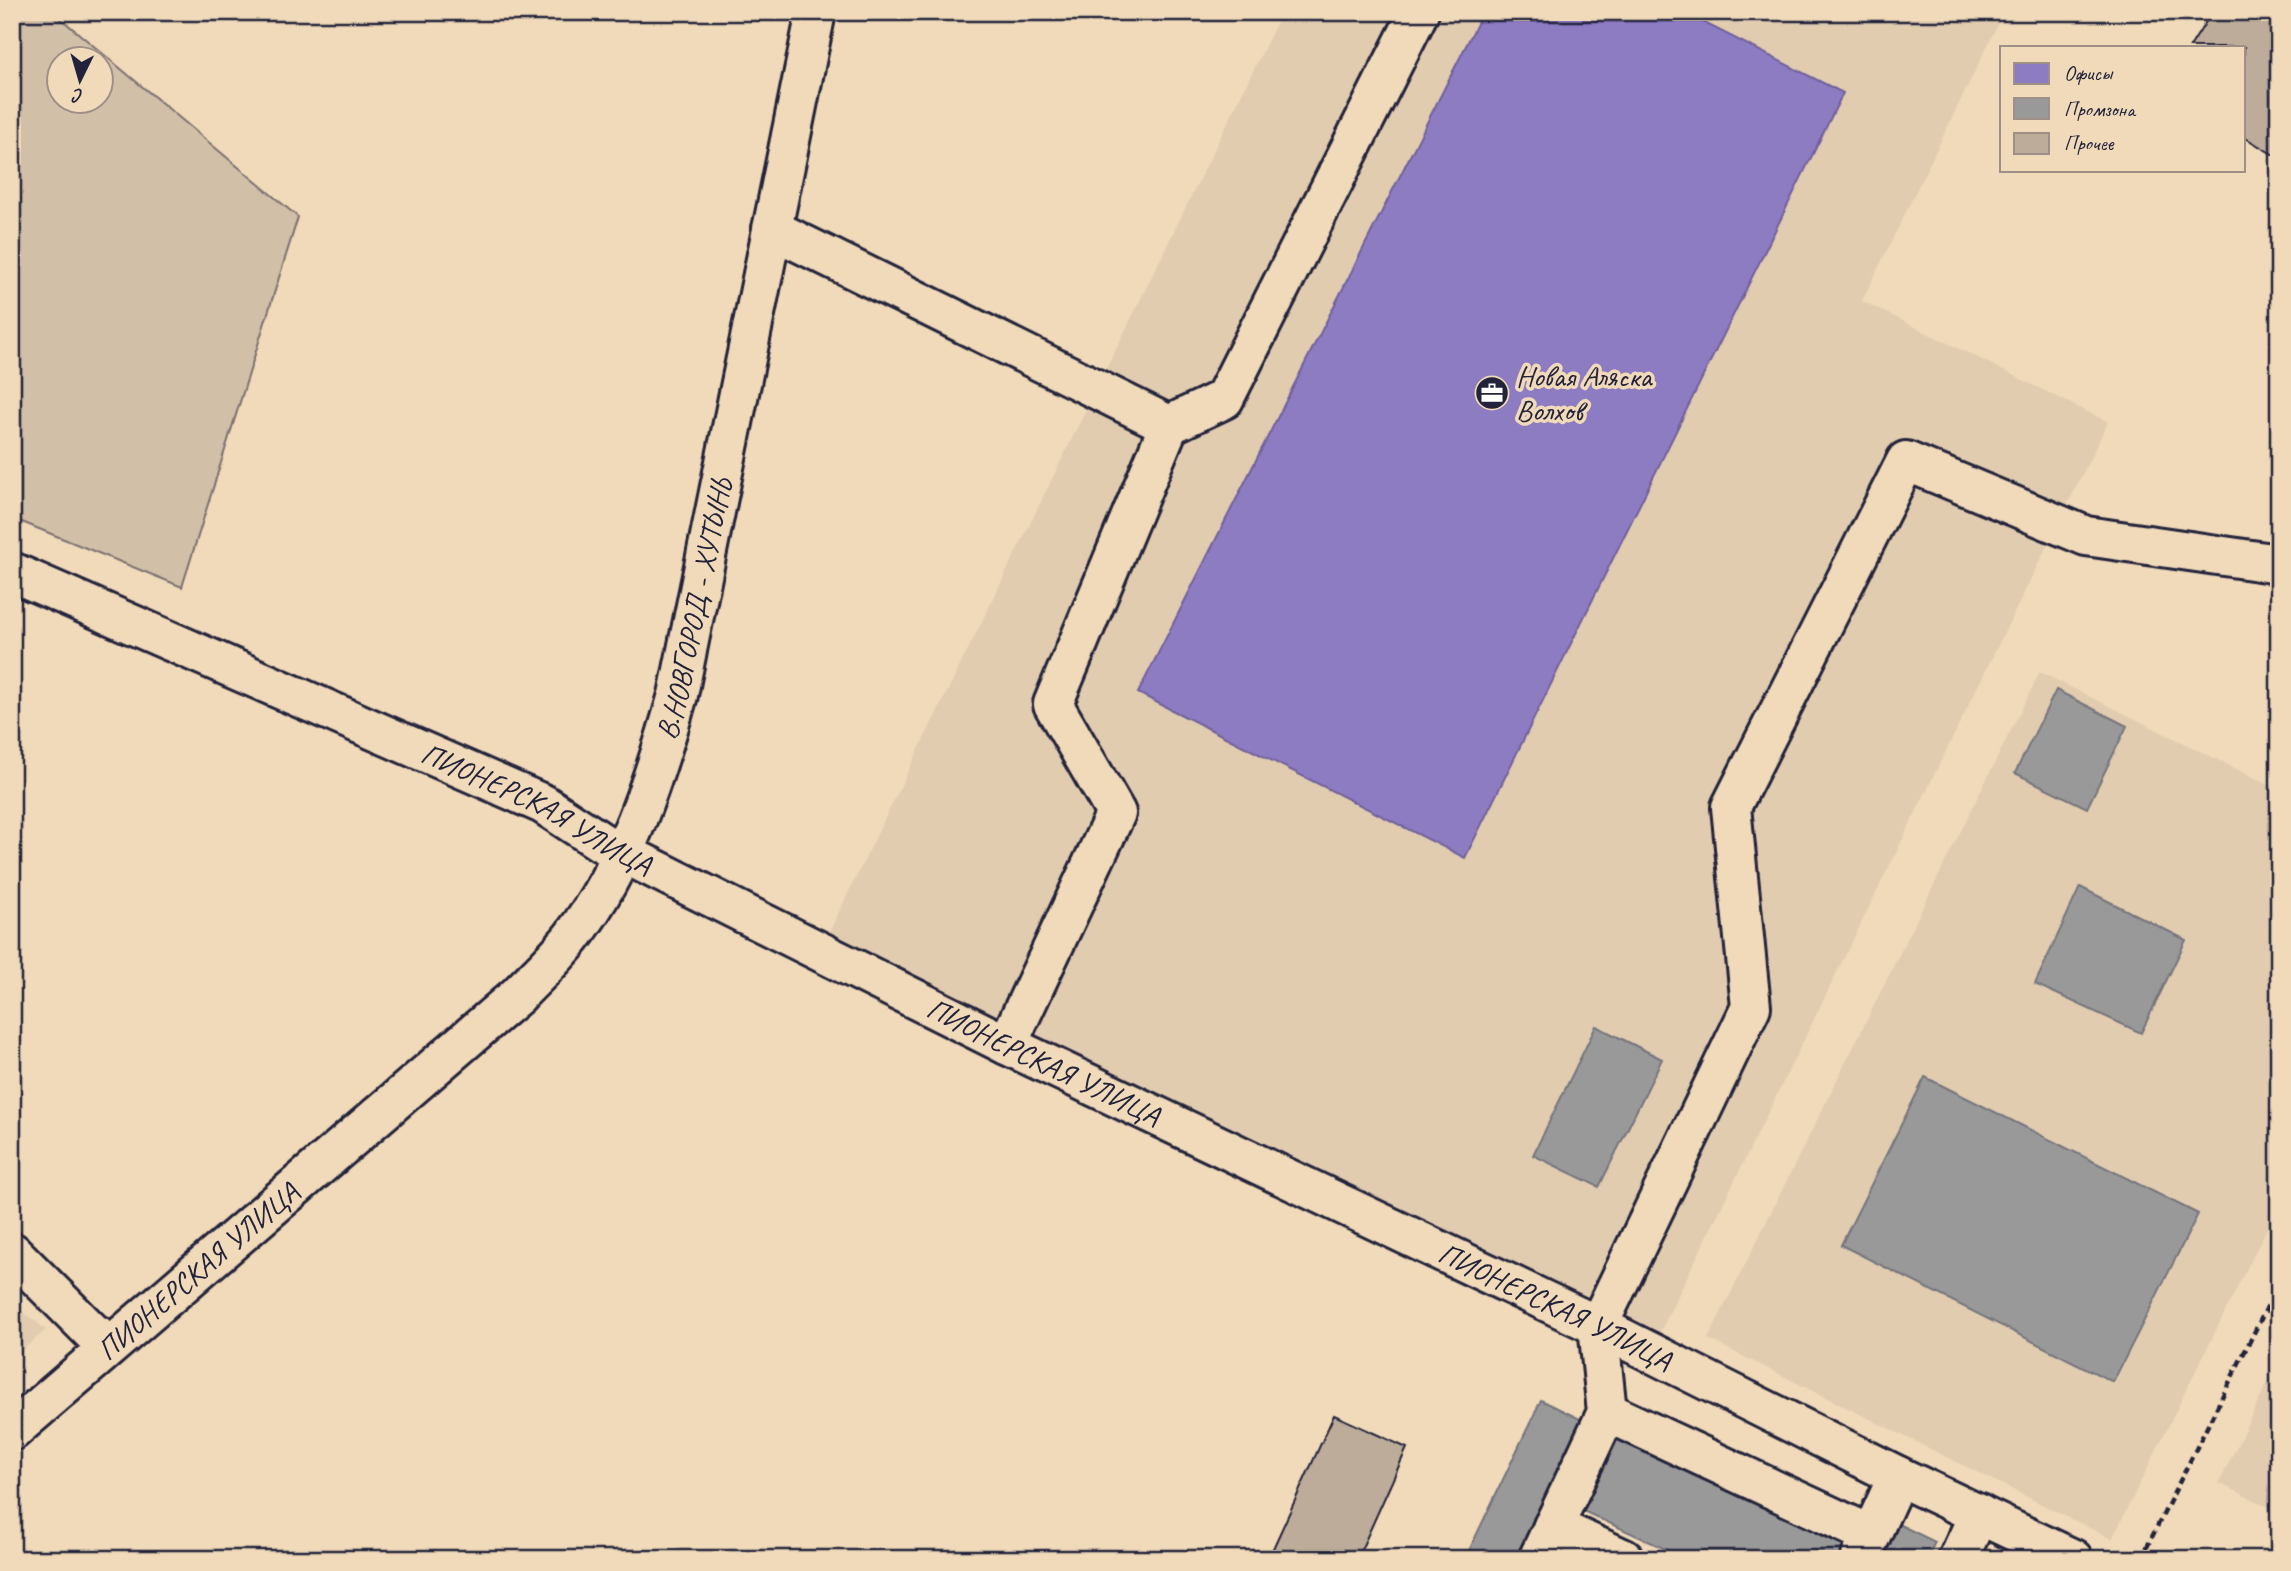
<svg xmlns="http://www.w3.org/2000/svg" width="2291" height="1571" font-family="Caveat,sans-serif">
  <rect width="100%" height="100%" fill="#f0dab9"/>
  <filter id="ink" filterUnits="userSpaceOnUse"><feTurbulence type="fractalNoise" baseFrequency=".0143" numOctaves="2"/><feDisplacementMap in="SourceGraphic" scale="14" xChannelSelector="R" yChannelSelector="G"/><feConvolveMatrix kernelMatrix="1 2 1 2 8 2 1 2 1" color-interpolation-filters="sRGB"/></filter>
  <g filter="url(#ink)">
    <!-- built -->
    <path fill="#e1ccb0" d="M1282,12h722l-142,289 246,121 -452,918 -828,-406z
      M2040,672l239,118v414l-167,335 -404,-200z
      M12,1303l34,27 -34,29z
      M2279,1359v153l-60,-29z"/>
    <!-- green -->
    <path fill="#d2bfa7" stroke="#7a7071" stroke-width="2" fill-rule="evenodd" d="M12,12h41l245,205 -116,370 -170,-69zM60,60h42v42h-42z"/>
    <!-- offices -->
    <path fill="#8e7cc3" stroke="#6e619a" stroke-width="2" d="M1483,12h200l160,81 -378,765 -327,-165z"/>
    <!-- industry -->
    <path fill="#999" stroke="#75757d" stroke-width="2" d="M2056,690l71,36 -40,82 -72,-35z
      M2080,887l106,53 -45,93 -106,-49z
      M1596,1026l66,33 -63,128 -66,-32z
      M1925,1077l273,137 -85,168 -272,-137z
      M1541,1400l41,20 -67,139h-50z
      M1616,1434l240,110 -7,15h-162l-106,-49z
      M1894,1522l41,20 -8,17h-50z"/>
    <!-- building -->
    <path fill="#bdac9a" stroke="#22223b" stroke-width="2" d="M2212,12h67v146l-35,-21v-90h-54z
      M1334,1415l73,33 -50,111h-79l-8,-4z"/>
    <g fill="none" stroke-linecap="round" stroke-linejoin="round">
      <!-- minor casing -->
      <g stroke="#22223b" stroke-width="44">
        <g id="minor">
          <path d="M772,229l397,196 55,-26 195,-387"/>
          <path id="s1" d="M12,572l531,232 58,38 406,203 591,281 300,150 175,83"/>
          <path d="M1007,1045l109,-232 -63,-109 116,-279"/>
          <path d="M12,1252l80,80 20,12"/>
          <path d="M1607,1412l264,123"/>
          <path id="s2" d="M12,1431l506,-436c18,-19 39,-38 55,-59 54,-71 81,-157 105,-241l138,-683"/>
          <path d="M1553,1526l71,33"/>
          <path d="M1861,1557l37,-81"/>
          <path d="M1538,1559l69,-147 -9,-86 153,-319 -20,-200 175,-346 180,75 193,28"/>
          <path d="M1958,1559l21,-45"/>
        </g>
      </g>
      <!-- path -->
      <path stroke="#22223b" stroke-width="4.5" stroke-dasharray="7 5" stroke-linecap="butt" d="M2141,1559l138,-276"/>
      <!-- minor -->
      <use href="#minor" stroke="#f0dab9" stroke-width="38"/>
    </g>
  </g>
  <!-- icons -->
  <defs>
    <g id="office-disc" transform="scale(1.75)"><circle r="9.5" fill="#22223b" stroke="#f0dab9"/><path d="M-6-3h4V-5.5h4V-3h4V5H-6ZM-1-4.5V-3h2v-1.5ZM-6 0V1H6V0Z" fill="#fff"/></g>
  </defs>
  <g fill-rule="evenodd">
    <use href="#office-disc" x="1492" y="393"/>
  </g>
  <g text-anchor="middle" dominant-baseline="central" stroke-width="7" stroke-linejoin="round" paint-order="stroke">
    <!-- poi labels -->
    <g font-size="30" fill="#22223b" stroke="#f0dab9" text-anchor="start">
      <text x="1516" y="376">Новая Аляска<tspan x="1516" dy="34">Волхов</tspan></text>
    </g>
    <!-- street labels -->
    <g font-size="30" fill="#22223b" stroke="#f0dab9">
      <text stroke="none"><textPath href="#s2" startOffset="1101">В.НОВГОРОД - ХУТЫНЬ</textPath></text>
      <text stroke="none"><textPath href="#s1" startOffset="576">ПИОНЕРСКАЯ УЛИЦА</textPath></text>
      <text stroke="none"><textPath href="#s1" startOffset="1143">ПИОНЕРСКАЯ УЛИЦА</textPath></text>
      <text stroke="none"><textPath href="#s2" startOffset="245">ПИОНЕРСКАЯ УЛИЦА</textPath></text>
      <text stroke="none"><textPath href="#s1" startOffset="1710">ПИОНЕРСКАЯ УЛИЦА</textPath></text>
    </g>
  </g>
  <!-- margin -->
  <rect width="2291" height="1571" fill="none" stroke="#f0dab9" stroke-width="42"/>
  <rect x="21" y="21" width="2249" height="1529" fill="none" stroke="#22223b" stroke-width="2.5" filter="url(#ink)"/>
  <!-- legend -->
  <rect x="2000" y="46" width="245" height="126" fill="#f0dab9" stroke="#9e9087" stroke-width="2"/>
  <rect x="2014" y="63" width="35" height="21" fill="#8e7cc3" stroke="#9e9087" stroke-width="2"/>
  <text x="2064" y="80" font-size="21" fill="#22223b">Офисы</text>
  <rect x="2014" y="98" width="35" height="21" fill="#999999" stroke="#9e9087" stroke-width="2"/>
  <text x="2064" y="116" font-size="21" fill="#22223b">Промзона</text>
  <rect x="2014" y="133" width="35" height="21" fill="#bdac9a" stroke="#9e9087" stroke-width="2"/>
  <text x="2064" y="150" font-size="21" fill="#22223b">Прочее</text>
  <!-- north arrow -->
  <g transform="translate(80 80) rotate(185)"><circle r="33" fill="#f0dab9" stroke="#9e9087" stroke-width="2"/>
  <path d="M0-5L12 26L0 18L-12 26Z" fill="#22223b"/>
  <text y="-10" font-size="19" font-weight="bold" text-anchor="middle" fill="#22223b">С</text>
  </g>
</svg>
